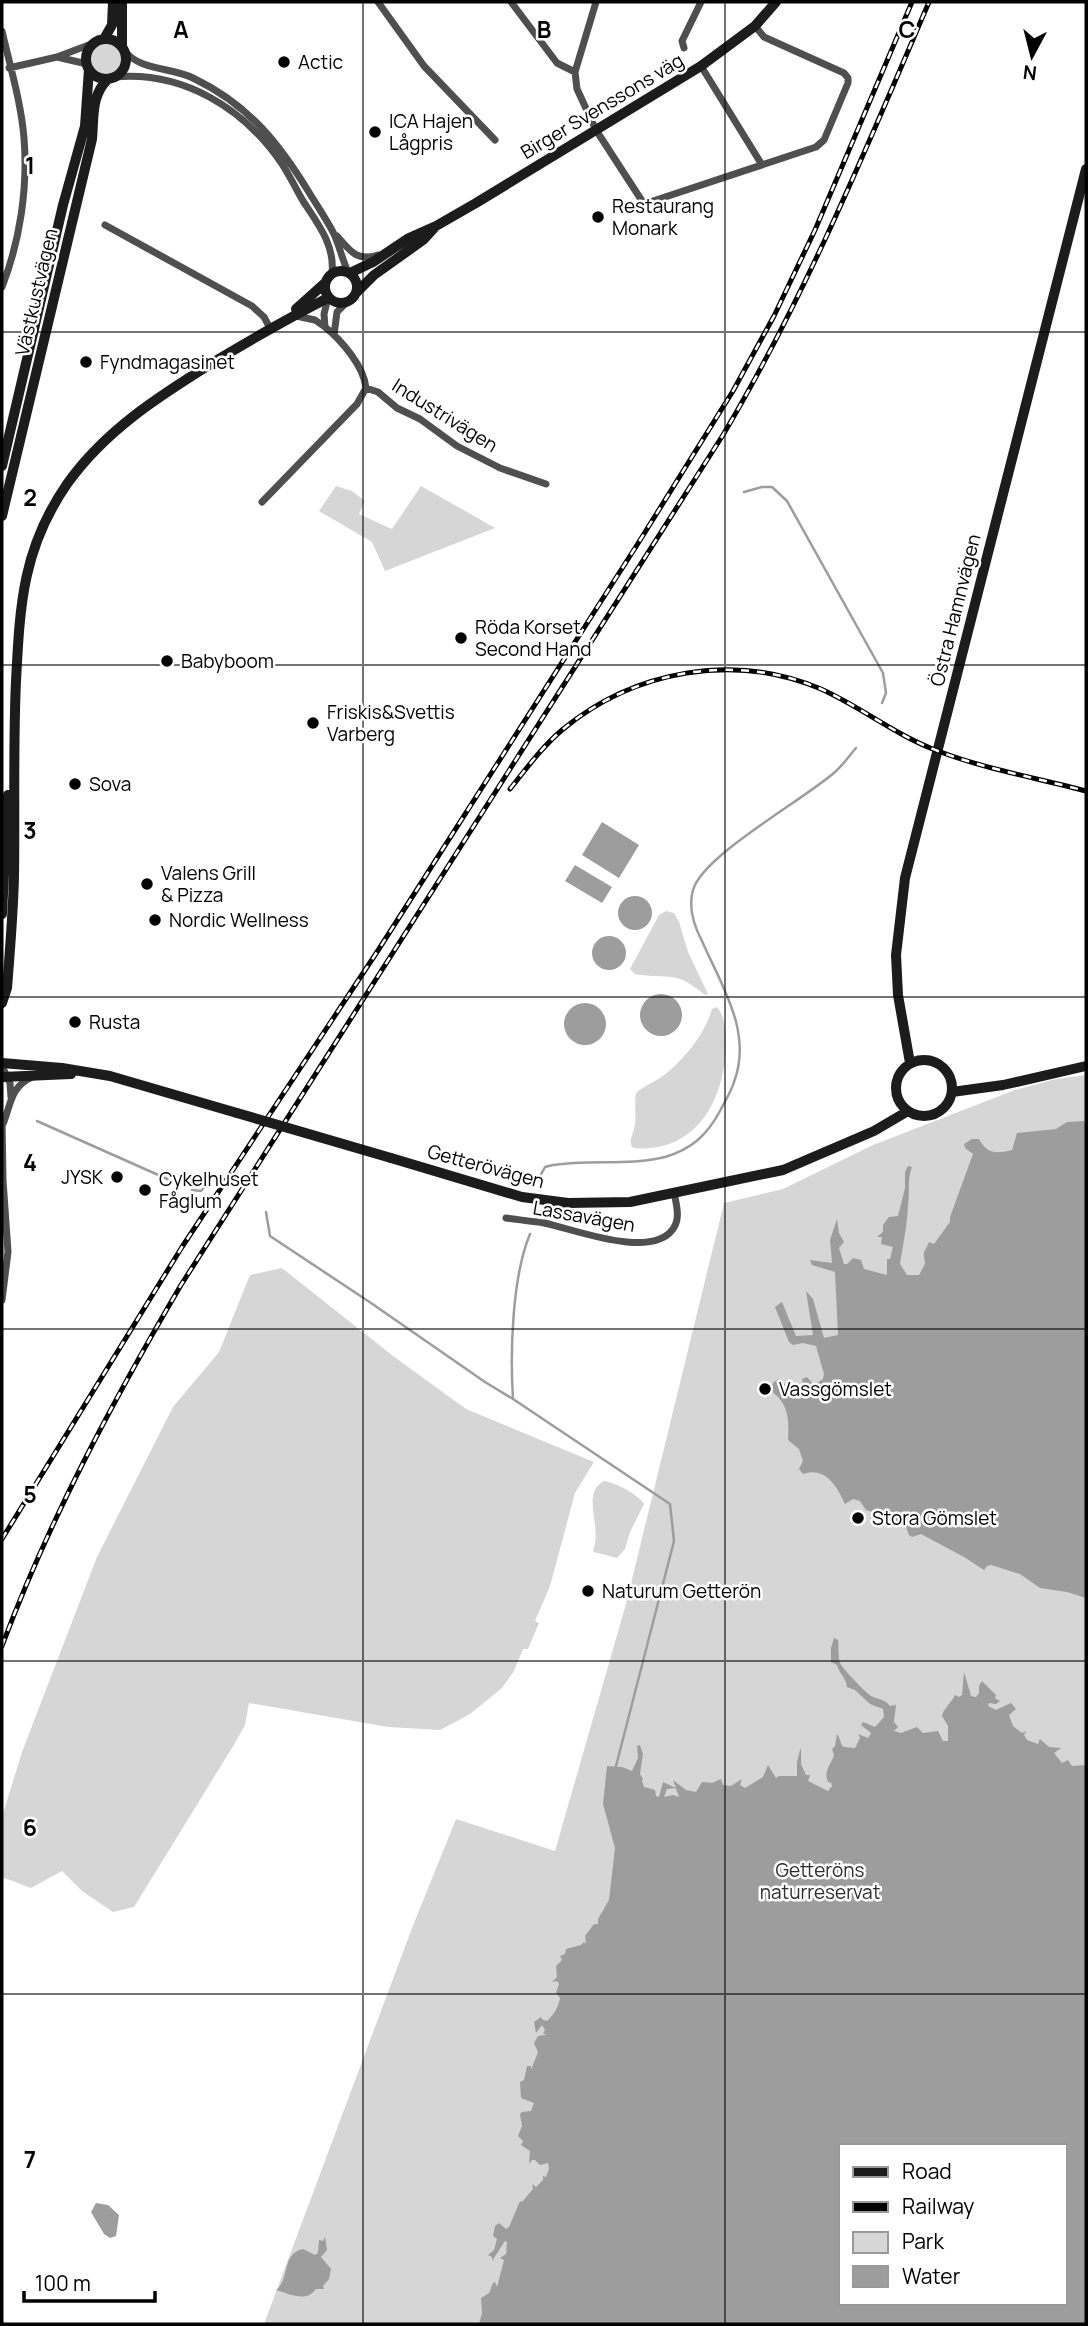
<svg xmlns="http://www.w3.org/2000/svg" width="1088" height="2326" font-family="Manrope,sans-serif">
  <rect width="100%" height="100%" fill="#fff"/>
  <!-- green -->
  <path fill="#d6d6d6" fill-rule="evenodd" d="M90 59a16 16 0 1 1 32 0a16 16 0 1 1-32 0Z
    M336,486l16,5 13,10 -6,13 33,15 29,-43 74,42 -110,43 -13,-29 -53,-31z
    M666,911l8,2 5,9 9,30 20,42 -3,1c-31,-26 -35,-15 -70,-21l-5,-5 29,-54z
    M717,1007c9,11 9,27 9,41 -2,43 -21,90 -68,99 -9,1 -17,3 -26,0 -3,-8 0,-10 2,-18 3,-11 0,-24 2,-36 8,-7 16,-10 24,-15 22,-16 44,-42 52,-69z
    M1086,1075v1249h-822l148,-396 44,-109 99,32 71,-247 98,-401 59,-14 90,-44 142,-55 41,-11zM841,2146h224v157h-224z
    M282,1268l111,88 73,53 128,53 -19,31 -25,93 -15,35 4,2 -11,26h-5l-9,22 -12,17 -32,26 -30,16 -52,-3 -139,-24 -4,22 -10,18 -101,164 -21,5 -31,-21 -20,-20 -31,17 -29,-11v-60l20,-65 75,-195 76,-150 46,-55 31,-77z
    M604,1481c12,2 34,13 40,23l-14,28 -5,17 -8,9 -23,-6 -1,-2c10,-22 -13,-57 11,-69z"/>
  <!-- water -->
  <path fill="#9d9d9d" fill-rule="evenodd" d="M602,822l37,23 -20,33 -37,-23z
    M575,865l37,22 -10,16 -37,-22z
    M618 913a17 17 0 1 1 34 0a17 17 0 1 1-34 0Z
    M592 953a17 17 0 1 1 34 0a17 17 0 1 1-34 0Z
    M640 1015a21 21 0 1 1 42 0a21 21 0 1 1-42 0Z
    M564 1024a21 21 0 1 1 42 0a21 21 0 1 1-42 0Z
    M1086,1121v477l-19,-6 -27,-4 -20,-14 -29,-9 -4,1 -3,4 -20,-13 -43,-23 -9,3 -3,-2 -4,-11 -25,-5 -4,-6 -10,-3 -6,-9 -7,-2 -8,5c-8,-18 -20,-38 -42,-30l-4,-5 4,-8 -4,-12 -11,-9c1,-21 1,-36 -17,-49l2,-8 5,-4 9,7 16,-1 -1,-6 5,-2 7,8 9,-6 1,-5 -8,-28 -13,-3 -10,2 -4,-3 -14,-35 7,-5 14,34 17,-1 -7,-44 7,8 11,39 14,-3 -3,-63 -23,-7 -2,-5 22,3 -2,-23 7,-21 2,14 5,9 -5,6 5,16h3l6,-6 8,2 3,9 23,6v-16h3l3,-12 -12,-3 1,-7h-5l6,-5v-7l6,-8 9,-1 7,-28v-16l3,-6 4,1c-5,13 -2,25 -4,39 -1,20 -5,39 -8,58l7,11h12l6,-11c-2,-16 -2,-8 4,-22l5,2 16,-22v-5l23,-63 -8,-6 -1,-4 8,-5h7c8,15 17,15 33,11l5,-17 39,-4 11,-7z
    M834,1638l4,2c1,8 0,16 2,23 1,4 27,31 31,33 8,4 14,3 19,10l6,-1 -2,17 4,5 -4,4 7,2 16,-6 6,6 15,-2 5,10h5v-15l-6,-10c1,-7 10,-14 13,-21l4,2 3,-2 2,-23 7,24 5,1 3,-4v-7l3,-5 14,14 -1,3 5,3 -4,3 -7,-1 -1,3 8,4 15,-7 5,6 -7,6 4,11 9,7 4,-2 -2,4 3,5 11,4 2,-5 9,8 12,1 -7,5 8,10 6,-3 4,6 13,-1 1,-3v562h-607l3,-11 -1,-15 8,-5 4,-10 2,-1 2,5 7,-27 -4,-2 6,-4 1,-12 -2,-1 -13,20v-4l-4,-2 6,-5 3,-11 -4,-3 2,-10 4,-3 7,6 3,-2 11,-26 2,1 11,-13 -1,-5 4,3 7,-7v-4l3,1 3,-8 -1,-6 -8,2 -5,-5h-3l-3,4 1,-13 -9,-6 2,-4 -5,-5 4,-10 -2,-12 2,-2 9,-1 3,-8 -13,-5 -1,-16 4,-2 3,-14h4v4l7,-18 -4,-9 4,-7 8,-1 -3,-2 2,-3 -3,-5 -6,8 -2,-11 7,-5 2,3 4,1c8,-8 11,-13 13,-23l-4,-5 3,-9 -2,-3 -5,1 5,-5 -1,-11 6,-6 -2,-4 5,-2 1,-5 15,-4 3,-3 2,2 -1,-8 9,-12h4v-5l11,-19 6,-52 -12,-44 4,-38 15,1 10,4 6,-13 -1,-12 3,-1 3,9 -3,20 3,5 -1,2 2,6 11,3 1,6 3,1 4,-15 13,6 -9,1 -3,8 9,-2 6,2 -6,-17 13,10 10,2 6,-10 10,1 9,-4 2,6 8,1 11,-7 -2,6 5,3 18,-11 5,-12 8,13 3,-2h18v-14l4,-15v17l5,11h4l-2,6 20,10 4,-5 -1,-4 -2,1c-7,-10 2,-18 5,-28l-2,-6 3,-3 2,-12c8,12 -1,13 18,14l5,-10 -2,-4 10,4 3,-5 -10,-8 2,-3 12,5 9,-10 -1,-8 -13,-5 -15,-14 -8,-3c-1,-10 -8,-13 -10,-22l-6,-3v-14zM841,2146h224v157h-224z
    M96,2203l12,2 11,10 -3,21 -6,2 -6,-4 -13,-22z
    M325,2237l2,13 -6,7 10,12 -2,10 -6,7 1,3h-8c-10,14 -26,5 -40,1 14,-10 5,-36 27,-41l12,6 3,-2 1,-13 4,1z"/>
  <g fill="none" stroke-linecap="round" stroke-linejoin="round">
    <!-- stream -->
    <path stroke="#9d9d9d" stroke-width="2.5" d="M744,492l18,-5h10l15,14 96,172 3,20 -4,10
      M37,1121l137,61
      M538,1180l7,-13 8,-2c37,-6 76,1 112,-8 27,-8 42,-22 55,-46 5,-10 11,-19 14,-29 19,-50 -13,-97 -32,-141 -8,-15 -14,-33 -9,-51 10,-35 112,-91 142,-118 8,-7 14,-16 21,-24
      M192,1190l9,1 10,-11
      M266,1212l4,24 101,67 114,79 28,17
      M530,1234c-18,43 -20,119 -17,165l157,105 4,37 -58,225"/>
    <!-- street -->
    <path stroke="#4f4f4f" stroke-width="7" d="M378,2l46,64 71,74
      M511,2l46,61 18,9
      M596,2l-21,70 2,17 19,41 48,74 172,-57 8,-7 24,-57v-5l-4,-5 -80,-36 -9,-11
      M2,31c8,35 19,71 22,107 4,50 -4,103 -22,149
      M684,48l-2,-7 19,-39
      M125,51c15,20 46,16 68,27 56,27 86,65 117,116 8,13 16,25 23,38 6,12 9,27 15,40
      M57,57l30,7
      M701,66l61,99
      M9,68l48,-11 37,-14
      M115,77c68,-6 129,31 167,87 8,12 14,25 21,37 15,23 32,44 29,72
      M105,225l147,81 12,11 6,11
      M337,236c13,15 20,26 41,19
      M328,298l-4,16 1,13c16,13 39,39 41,61l12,4 19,16 23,11 37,27 43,22 46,16
      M296,316l19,4 10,7
      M334,335l3,-23 9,-9
      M262,502l95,-98 9,-16
      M2,1066l8,17 1,14
      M2,1119l1,61 5,72 -6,48
      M3,1124c8,-19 7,-37 29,-47
      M506,1218c12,2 25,3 38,5 30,6 107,37 129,6 8,-11 3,-25 1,-37"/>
    <!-- secondary -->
    <path stroke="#1c1c1c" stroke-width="10" d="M122,2v45
      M86 59a20 20 0 1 1 40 0a20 20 0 1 1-40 0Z
      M104,39l8,-14 1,-23
      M325 287a16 16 0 1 1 32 0a16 16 0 1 1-32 0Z
      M350,273l23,-11 36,-24 27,-12 40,-23 225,-137 54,-40 21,-24
      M357,292l17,-17 49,-35 11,-12
      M296,309l29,-26
      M2,466l61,-261 22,-79 4,-57
      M2,516l90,-377c2,-22 -1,-44 16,-60
      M2,914l6,-119
      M2,1003l5,-15c3,-37 6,-74 7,-111 1,-65 -1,-131 2,-196 4,-75 6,-132 51,-197 39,-55 94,-89 150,-124 37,-22 73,-43 111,-62
      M896 1088a28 28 0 1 1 56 0a28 28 0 1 1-56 0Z
      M2,1063l60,5 48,8 127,37
      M910,1063l-12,-68 -2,-40 9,-77 181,-709
      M2,1077l69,-3
      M952,1092l51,-7 83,-19
      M391,1158l131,39 46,6 62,-1 153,-32 91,-39 34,-20"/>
    <!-- rail casing -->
    <g stroke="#000" stroke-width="5">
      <path id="rail" d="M510,789c16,-20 32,-42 52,-59 72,-60 173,-78 259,-41 40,18 76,47 117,62 47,18 99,27 148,40
        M2,1539l180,-292 195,-295 260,-407 96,-154 41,-75 41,-86 97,-228
        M2,1646c47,-126 111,-245 179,-361l542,-850c82,-138 143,-286 206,-433"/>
    </g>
    <!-- rail -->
    <use href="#rail" stroke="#fff" stroke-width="2.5" stroke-dasharray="8" stroke-linecap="butt"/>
    <!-- secondary-bridge -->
    <path stroke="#1c1c1c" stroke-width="10" d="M237,1113l154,45"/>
  </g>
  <!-- grid -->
  <path fill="none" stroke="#000" stroke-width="2" stroke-opacity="0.55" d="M363,2v2322M725,2v2322M2,332h1084M2,665h1084M2,997h1084M2,1329h1084M2,1661h1084M2,1994h1084"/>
  <!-- markers -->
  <g fill="#000" stroke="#fff" stroke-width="2.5">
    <circle cx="284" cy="62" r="7"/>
    <circle cx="375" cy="132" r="7"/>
    <circle cx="598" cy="217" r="7"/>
    <circle cx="86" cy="362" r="7"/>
    <circle cx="461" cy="638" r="7"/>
    <circle cx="167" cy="661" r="7"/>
    <circle cx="313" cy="723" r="7"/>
    <circle cx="75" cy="784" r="7"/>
    <circle cx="147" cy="884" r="7"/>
    <circle cx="155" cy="920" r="7"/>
    <circle cx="75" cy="1022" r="7"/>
    <circle cx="117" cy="1177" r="7"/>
    <circle cx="145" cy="1190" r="7"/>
    <circle cx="765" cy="1389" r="7"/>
    <circle cx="858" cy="1518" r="7"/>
    <circle cx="588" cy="1591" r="7"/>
  </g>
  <g text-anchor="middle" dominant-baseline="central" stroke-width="5" stroke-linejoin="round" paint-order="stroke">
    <!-- poi labels -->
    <g font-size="19" fill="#000" stroke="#fff" text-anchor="start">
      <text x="298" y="62">Actic</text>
      <text x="389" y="121">ICA Hajen<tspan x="389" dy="22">Lågpris</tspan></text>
      <text x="612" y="206">Restaurang<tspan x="612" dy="22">Monark</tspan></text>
      <text x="100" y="362">Fyndmagasinet</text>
      <text x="475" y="627">Röda Korset<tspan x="475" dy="22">Second Hand</tspan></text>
      <text x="181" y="661">Babyboom</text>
      <text x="327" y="712">Friskis&amp;Svettis<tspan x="327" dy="22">Varberg</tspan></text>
      <text x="89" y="784">Sova</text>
      <text x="161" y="873">Valens Grill<tspan x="161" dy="22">&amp; Pizza</tspan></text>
      <text x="169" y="920">Nordic Wellness</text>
      <text x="89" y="1022">Rusta</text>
      <text x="103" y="1177" text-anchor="end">JYSK</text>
      <text x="159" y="1179">Cykelhuset<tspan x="159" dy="22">Fåglum</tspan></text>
      <text x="779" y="1389">Vassgömslet</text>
      <text x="872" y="1518">Stora Gömslet</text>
      <text x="602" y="1591">Naturum Getterön</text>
    </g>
    <!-- street labels -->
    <g font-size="19" fill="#000" stroke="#fff">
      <text transform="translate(602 106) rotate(-31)">Birger Svenssons väg</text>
      <text transform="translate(36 292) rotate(-77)">Västkustvägen</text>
      <text transform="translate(445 415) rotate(32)">Industrivägen</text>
      <text transform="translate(955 610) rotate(-76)">Östra Hamnvägen</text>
      <text transform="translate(486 1166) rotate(15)">Getterövägen</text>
      <text transform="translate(584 1216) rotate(10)">Lassavägen</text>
    </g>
    <!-- park labels -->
    <g font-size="19" fill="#2d2d2d" stroke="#fff">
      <text x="820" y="1870">Getteröns<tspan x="820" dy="22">naturreservat</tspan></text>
    </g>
  </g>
  <g font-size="23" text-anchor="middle" font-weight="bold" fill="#000" stroke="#fff" stroke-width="5" stroke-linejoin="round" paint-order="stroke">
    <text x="181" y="38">A</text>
    <text x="544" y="38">B</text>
    <text x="907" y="38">C</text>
    <text x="30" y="174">1</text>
    <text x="30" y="506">2</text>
    <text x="30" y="839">3</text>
    <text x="30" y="1171">4</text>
    <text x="30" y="1503">5</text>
    <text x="30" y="1836">6</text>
    <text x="30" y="2168">7</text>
  </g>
  <!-- border -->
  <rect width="1088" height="2326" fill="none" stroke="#000000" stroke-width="7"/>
  <!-- legend -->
  <rect x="839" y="2144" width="228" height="161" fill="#ffffff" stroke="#999999" stroke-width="2"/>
  <rect x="853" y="2167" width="35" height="10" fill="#1c1c1c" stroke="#999999" stroke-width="2"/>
  <text x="902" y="2179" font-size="21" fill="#000000">Road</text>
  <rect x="853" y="2202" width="35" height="10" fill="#000000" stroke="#999999" stroke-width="2"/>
  <text x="902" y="2214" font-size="21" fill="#000000">Railway</text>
  <rect x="853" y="2232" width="35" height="21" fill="#d6d6d6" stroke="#999999" stroke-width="2"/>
  <text x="902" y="2249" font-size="21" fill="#000000">Park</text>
  <rect x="853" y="2266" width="35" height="21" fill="#9d9d9d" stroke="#999999" stroke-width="2"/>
  <text x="902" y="2284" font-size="21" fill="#000000">Water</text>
  <!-- north arrow -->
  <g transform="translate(1032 56) rotate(187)" stroke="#ffffff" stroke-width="5" paint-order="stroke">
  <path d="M0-5L12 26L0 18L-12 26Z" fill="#000000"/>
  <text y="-10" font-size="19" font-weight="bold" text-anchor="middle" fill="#000000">N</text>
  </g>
  <!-- scale -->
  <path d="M24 2291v10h131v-10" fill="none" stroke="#000000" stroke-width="3.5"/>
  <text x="35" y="2291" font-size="21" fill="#000000" stroke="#ffffff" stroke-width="5" paint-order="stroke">100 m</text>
</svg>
